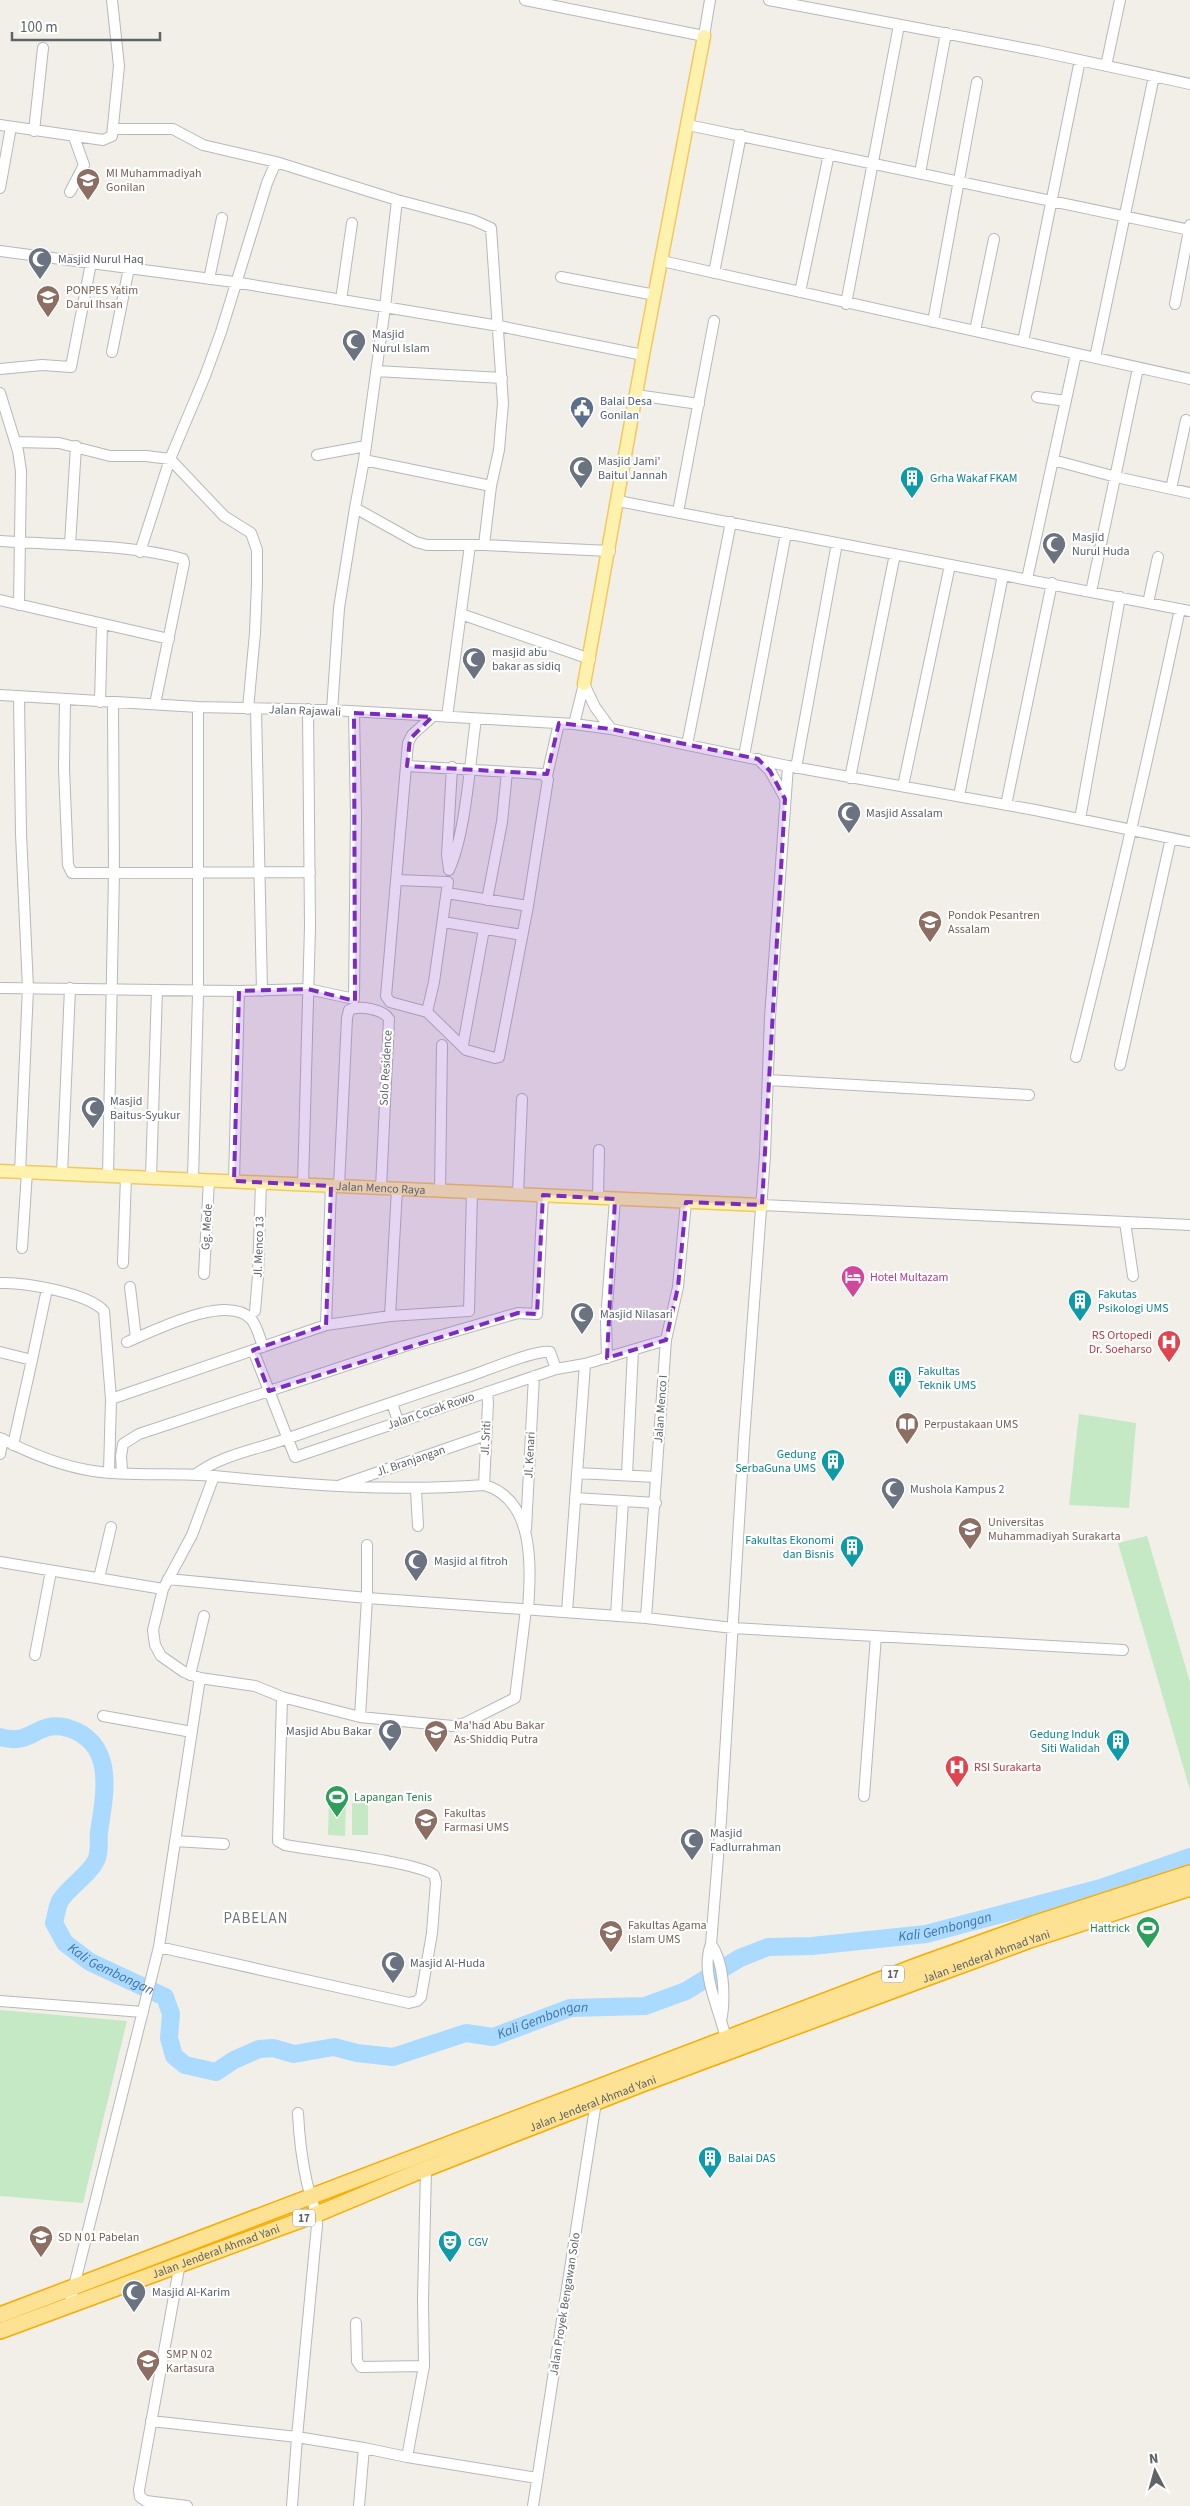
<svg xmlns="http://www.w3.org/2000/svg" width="1190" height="2506" font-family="'Source Sans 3',sans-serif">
  <rect width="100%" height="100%" fill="#f1efe8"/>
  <!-- green -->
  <path fill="#c5e8c5" d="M1079,1414l57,9 -7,85 -60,-3z
    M1147,1536l43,146v108l-72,-247z
    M329,1801l17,1 -1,34 -17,-1z
    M352,1803h16v32h-16z
    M0,2010l127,11 -44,182 -83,-7z"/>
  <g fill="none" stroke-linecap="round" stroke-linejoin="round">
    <!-- river -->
    <path stroke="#aadaff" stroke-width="18" id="s1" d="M0,1737c33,10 36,-18 68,-9 48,15 37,65 31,104 -1,8 1,18 -2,26 -5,15 -29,29 -37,43 -3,6 -4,15 -6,22l11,20 25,19 75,35 6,17 -2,24 5,18 11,9 31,7 18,-12 25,-11 14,-1 21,6 40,-7 23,6 36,4 73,-24 27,4 77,-29 75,-2 41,-15 54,-33 28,-11 44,-1 114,-12 175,-46 89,-31"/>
    <!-- minor casing -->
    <g stroke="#b5b8bc" stroke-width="12">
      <path id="minor" d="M525,0l179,36 6,-36
        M769,0l269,51 152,33
        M1106,66l14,-66
        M0,125l103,15 9,-4 7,-70 -7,-66
        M688,125l502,105
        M113,129h60l30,16 73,17 121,38 76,20 18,8 12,175 -4,47 -8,36 -7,59h-14l-23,172
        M34,131l9,-83
        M920,173l26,-140
        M0,188l11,-61
        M70,192l14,-27 -10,-28
        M0,251l234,31 265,44 144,29
        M662,261l528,118
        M714,273l27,-138
        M561,277l94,18
        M209,279l13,-61
        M800,292l29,-138
        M341,300l11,-77
        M846,304l53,-279
        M1175,304l15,-79
        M933,322l44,-240
        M975,331l19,-92
        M1023,342l57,-282
        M112,352l17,-84
        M1095,358l59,-282
        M0,369l42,-4 29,2 20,-104
        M376,371l126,7
        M0,393l18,58 3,20 -2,134
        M636,395l63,9
        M1037,397l29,4
        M15,442l44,1 51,13h36l24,3 54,57 27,17 6,17v33l-2,50 -7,76
        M317,455l49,-9
        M364,460l21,-153 12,-107
        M1053,460l63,17 74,16
        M1171,489l15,-69
        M618,501l572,110
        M678,512l36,-191
        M0,541c57,4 129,3 183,18l1,4 -29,141
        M70,545l6,-99
        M470,545h-43l-11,-3 -61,-34 9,-48 127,26
        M484,545l126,6
        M140,552l30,-93 35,-83 16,-44 46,-149 9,-21
        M1027,579l49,-225
        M1091,592l47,-224
        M0,600l169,39
        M1148,603l10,-46
        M461,614l129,45
        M584,684l11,23 16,22
        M0,695l198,12 134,3 242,14 37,5 177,37
        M19,697l2,137 7,154 -8,184
        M65,699l-1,70 4,96 4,8 238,-1
        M100,702l2,-77
        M256,709l6,282
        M332,710l7,-102 16,-100
        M574,724l10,-40
        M687,745l44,-223
        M744,756l42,-223
        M758,759l12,12 15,27
        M407,766l135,8 6,5 -20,127 -29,151 -4,1 -29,-8 -39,-38
        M796,768l41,-225
        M547,776l12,-53
        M850,778l45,-224
        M903,786l47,-221
        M959,796l44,-221
        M1006,805l46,-222
        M1080,819l40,-222
        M449,869l-2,-14 5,-88
        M449,870c17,-37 21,-109 27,-151
        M397,880l51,2 -14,100 -7,30 -37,-10 -4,-6 22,-253 4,-8 20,-18
        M447,893l81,13
        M487,900l15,-78 5,-50
        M443,922l79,13
        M0,988l239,3 69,-2 46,10 2,-184 -2,-102
        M463,1045l21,-116
        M1076,1057c38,-149 72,-298 104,-448
        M1120,1065l51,-227
        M768,1080l261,15
        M62,1174l8,-186
        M108,1176l6,-303 -1,-171
        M151,1177l6,-187
        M193,1179l5,-184v-288
        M234,1181l5,-190
        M303,1185l7,-259 -2,-217
        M339,1186l8,-168 2,-8c10,-5 34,-1 40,9l-8,169
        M440,1191l2,-146
        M518,1194l4,-95
        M598,1198l1,-48
        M762,1205l428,20
        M1125,1222l8,54
        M22,1248l5,-76
        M123,1263l3,-87
        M204,1274l5,-94
        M0,1283c24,-1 88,10 104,28l7,88 -2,73
        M130,1287l6,51
        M255,1311l3,-35 3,-94
        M390,1316l7,-127
        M326,1325l5,-139
        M127,1342c27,-11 99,-49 124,-23 6,6 9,20 12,28
        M0,1352l32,8 -19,85
        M607,1358l-1,-38 9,-121
        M32,1360l15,-71
        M556,1369l29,-5
        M111,1399l215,-74 64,-9 79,-5 3,-119
        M392,1403l6,18
        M0,1438c29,15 60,28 93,33 40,6 81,1 121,5 92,9 177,16 270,9 51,14 47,82 44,125
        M0,1454l3,-15
        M122,1472l-1,-16 2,-12 16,-10 269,-89 110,-32 19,1 6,-119
        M577,1473l79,4
        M195,1475c24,-19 59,-25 88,-35 63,-22 127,-44 190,-65 17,-6 62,-25 77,-23l6,17 -261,88 -42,-107
        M627,1475l6,-125
        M214,1476l-22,59 -29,54 -10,41 2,15 6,11 23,16 16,6 55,8 27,11 78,20 92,9 13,-3 50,-25 11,-89
        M341,1485l145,-50
        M484,1485l4,-82 -1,-11
        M416,1490l2,36
        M575,1498l81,5
        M526,1529l8,-153
        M0,1562l163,27
        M99,1578l12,-51
        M168,1579l199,19 279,20 87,10 390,22
        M567,1612l18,-248 81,-24
        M616,1616l7,-115
        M646,1618l20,-278 12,-53 8,-85
        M35,1655l16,-84
        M190,1675l14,-59
        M103,1716l89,16
        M360,1717l7,-119v-53
        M864,1796l12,-160
        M175,1841l49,3
        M711,1944c13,18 14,51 11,73
        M159,1947l250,56 8,-2 4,-4 11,-64 4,-51 -2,-7c-17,-13 -122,-25 -149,-30l-7,-4 4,-144
        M0,2001l143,11
        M727,2044c-5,-31 -28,-69 -16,-100l10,-124 23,-381 21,-284 5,-138 18,-251 247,44 155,32
        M180,2263l-41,227 1,7 6,4 41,5
        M69,2306l90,-359 41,-269
        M356,2323l1,38 4,6 63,-1 -17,91
        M424,2366l-1,-66 3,-131
        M151,2421l146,16 20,-212c0,-14 -6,-27 -10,-42 -5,-23 -8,-46 -9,-70
        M292,2506l5,-69 67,11
        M359,2506l5,-58 43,9 130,21
        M533,2506l63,-404"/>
    </g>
    <!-- major casing -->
    <g stroke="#f2c960" stroke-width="15">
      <g id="major">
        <path d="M584,684l59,-329 61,-319"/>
        <path id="s2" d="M0,1171l762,34"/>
      </g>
    </g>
    <!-- highway casing -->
    <g stroke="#f9ab00" stroke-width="18">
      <g id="highway">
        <path d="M0,2315l919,-350 114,-41 157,-51"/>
        <path id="s3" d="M0,2331l317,-117 98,-41 227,-89 279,-104 109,-40 160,-52"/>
      </g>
    </g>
    <!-- minor -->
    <use href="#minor" stroke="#fff" stroke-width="10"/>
    <!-- major -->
    <use href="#major" stroke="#fff2af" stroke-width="12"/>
    <!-- highway -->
    <use href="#highway" stroke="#fde293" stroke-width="15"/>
  </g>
  <!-- marked area -->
  <path fill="#7b2cbf" fill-opacity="0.2" stroke="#7b2cbf" stroke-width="4" stroke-dasharray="10 6" stroke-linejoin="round" d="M354,713l78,4 -22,22 -3,27 140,8 12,-51 52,6 147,30 12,12 15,28 -23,406 -76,-3 -8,85 -12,53 -59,18 8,-159 -72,-4 -6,119 -19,-1 -249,78 -16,-41 73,-25 5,-139 -97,-5 5,-190 69,-2 47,12z"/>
  <!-- icons -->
  <defs>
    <g id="school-pin" transform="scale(1.25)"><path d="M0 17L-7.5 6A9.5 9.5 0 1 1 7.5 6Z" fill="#8d6e63" stroke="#fff"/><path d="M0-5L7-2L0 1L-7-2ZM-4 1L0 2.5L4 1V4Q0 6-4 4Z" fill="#fff"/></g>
    <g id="mosque-pin" transform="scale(1.25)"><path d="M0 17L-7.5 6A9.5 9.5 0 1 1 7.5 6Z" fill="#6b7280" stroke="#fff"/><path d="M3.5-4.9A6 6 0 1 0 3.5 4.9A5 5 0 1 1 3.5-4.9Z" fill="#fff"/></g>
    <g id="civic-pin" transform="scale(1.25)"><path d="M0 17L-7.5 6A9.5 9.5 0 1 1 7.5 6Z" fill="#5c6f8a" stroke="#fff"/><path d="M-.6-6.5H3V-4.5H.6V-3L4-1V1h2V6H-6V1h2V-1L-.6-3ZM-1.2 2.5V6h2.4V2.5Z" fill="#fff"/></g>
    <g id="building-pin" transform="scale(1.25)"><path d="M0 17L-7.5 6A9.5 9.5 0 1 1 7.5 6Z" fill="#0f9aa8" stroke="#fff"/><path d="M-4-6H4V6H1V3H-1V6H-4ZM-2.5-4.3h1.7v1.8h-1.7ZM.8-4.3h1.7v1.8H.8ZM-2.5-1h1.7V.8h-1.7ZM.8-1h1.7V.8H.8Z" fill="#fff"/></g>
    <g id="hotel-pin" transform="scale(1.25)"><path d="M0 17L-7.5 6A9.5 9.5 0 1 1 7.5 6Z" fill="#d1479c" stroke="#fff"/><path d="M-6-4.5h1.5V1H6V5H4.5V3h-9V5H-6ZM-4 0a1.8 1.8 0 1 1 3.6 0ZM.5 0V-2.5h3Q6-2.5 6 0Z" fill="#fff"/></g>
    <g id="hospital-pin" transform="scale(1.25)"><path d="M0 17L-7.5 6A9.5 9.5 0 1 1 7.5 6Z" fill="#e0444e" stroke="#fff"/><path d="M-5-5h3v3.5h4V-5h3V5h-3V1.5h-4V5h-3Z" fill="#fff"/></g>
    <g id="library-pin" transform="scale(1.25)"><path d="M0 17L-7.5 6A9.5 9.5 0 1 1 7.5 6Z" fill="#8d6e63" stroke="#fff"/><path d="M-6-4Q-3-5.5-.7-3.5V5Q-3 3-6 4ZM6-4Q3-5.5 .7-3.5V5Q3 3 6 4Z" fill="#fff"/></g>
    <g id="university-pin" transform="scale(1.25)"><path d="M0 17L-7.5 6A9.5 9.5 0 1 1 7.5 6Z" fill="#8d6e63" stroke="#fff"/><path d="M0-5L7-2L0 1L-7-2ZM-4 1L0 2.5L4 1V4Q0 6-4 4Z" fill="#fff"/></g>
    <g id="stadium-pin" transform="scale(1.25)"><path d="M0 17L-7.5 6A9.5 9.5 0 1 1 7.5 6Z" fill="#2e9e5b" stroke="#fff"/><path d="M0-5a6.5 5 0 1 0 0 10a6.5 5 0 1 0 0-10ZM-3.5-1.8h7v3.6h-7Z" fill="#fff"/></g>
    <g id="theatre-pin" transform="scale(1.25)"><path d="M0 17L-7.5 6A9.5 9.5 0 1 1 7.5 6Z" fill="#0f9aa8" stroke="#fff"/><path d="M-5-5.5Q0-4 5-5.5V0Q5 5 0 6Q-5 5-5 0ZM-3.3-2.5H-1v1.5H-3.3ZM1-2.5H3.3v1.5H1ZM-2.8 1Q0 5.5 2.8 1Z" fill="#fff"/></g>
  </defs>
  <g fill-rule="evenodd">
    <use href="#school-pin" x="88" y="180"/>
    <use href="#mosque-pin" x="40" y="259"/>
    <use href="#school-pin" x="48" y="297"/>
    <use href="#mosque-pin" x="354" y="341"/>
    <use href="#civic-pin" x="582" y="408"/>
    <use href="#mosque-pin" x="581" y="468"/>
    <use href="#building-pin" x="912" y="478"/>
    <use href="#mosque-pin" x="1054" y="544"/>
    <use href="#mosque-pin" x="474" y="659"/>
    <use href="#mosque-pin" x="849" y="813"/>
    <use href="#school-pin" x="930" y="922"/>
    <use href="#mosque-pin" x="93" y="1108"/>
    <use href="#hotel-pin" x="853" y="1277"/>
    <use href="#building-pin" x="1080" y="1301"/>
    <use href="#mosque-pin" x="582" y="1314"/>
    <use href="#hospital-pin" x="1169" y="1342"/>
    <use href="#building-pin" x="900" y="1378"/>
    <use href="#library-pin" x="907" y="1424"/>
    <use href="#building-pin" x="833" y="1461"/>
    <use href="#mosque-pin" x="893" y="1489"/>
    <use href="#university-pin" x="970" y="1529"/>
    <use href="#building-pin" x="852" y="1547"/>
    <use href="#mosque-pin" x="416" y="1561"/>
    <use href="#mosque-pin" x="390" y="1731"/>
    <use href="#university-pin" x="436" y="1732"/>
    <use href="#building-pin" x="1118" y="1741"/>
    <use href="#hospital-pin" x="957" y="1767"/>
    <use href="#stadium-pin" x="337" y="1797"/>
    <use href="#university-pin" x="426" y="1820"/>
    <use href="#mosque-pin" x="692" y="1840"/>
    <use href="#stadium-pin" x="1148" y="1928"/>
    <use href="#university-pin" x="611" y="1932"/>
    <use href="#mosque-pin" x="393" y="1963"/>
    <use href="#building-pin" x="710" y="2158"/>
    <use href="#school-pin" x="41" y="2237"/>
    <use href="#theatre-pin" x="450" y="2242"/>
    <use href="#mosque-pin" x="134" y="2292"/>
    <use href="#school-pin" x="148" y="2361"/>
  </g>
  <g text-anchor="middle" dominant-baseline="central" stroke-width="4.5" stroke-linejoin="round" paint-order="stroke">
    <!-- shield labels -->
    <g fill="#fff" stroke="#8f9295" stroke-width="1">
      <rect x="882" y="1965.5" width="22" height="17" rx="4"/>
      <rect x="293" y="2209.5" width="22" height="17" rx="4"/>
    </g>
    <g font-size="11" font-weight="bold" fill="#5f6368">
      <text x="893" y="1974">17</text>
      <text x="304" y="2218">17</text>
    </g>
    <!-- education labels -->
    <g font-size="12" fill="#785e54" stroke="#fff" text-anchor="start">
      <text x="106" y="173">MI Muhammadiyah<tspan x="106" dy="14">Gonilan</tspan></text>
      <text x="66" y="290">PONPES Yatim<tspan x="66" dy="14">Darul Ihsan</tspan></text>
      <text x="948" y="915">Pondok Pesantren<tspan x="948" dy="14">Assalam</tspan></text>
      <text x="924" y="1424">Perpustakaan UMS</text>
      <text x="988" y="1522">Universitas<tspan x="988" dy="14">Muhammadiyah Surakarta</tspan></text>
      <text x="454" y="1725">Ma'had Abu Bakar<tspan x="454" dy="14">As-Shiddiq Putra</tspan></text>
      <text x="444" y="1813">Fakultas<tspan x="444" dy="14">Farmasi UMS</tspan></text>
      <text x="628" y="1925">Fakultas Agama<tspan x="628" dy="14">Islam UMS</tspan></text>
      <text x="58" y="2237">SD N 01 Pabelan</text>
      <text x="166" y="2354">SMP N 02<tspan x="166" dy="14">Kartasura</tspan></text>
    </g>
    <!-- worship labels -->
    <g font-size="12" fill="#5b616d" stroke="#fff" text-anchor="start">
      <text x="58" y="259">Masjid Nurul Haq</text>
      <text x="372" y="334">Masjid<tspan x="372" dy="14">Nurul Islam</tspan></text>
      <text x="598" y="461">Masjid Jami'<tspan x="598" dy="14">Baitul Jannah</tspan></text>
      <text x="1072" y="537">Masjid<tspan x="1072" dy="14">Nurul Huda</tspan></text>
      <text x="492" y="652">masjid abu<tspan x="492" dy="14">bakar as sidiq</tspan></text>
      <text x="866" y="813">Masjid Assalam</text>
      <text x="110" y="1101">Masjid<tspan x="110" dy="14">Baitus-Syukur</tspan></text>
      <text x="600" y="1314">Masjid Nilasari</text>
      <text x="910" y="1489">Mushola Kampus 2</text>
      <text x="434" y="1561">Masjid al fitroh</text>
      <text x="372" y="1731" text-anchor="end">Masjid Abu Bakar</text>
      <text x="710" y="1833">Masjid<tspan x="710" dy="14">Fadlurrahman</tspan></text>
      <text x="410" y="1963">Masjid Al-Huda</text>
      <text x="152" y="2292">Masjid Al-Karim</text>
    </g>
    <!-- service labels -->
    <g font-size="12" fill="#4e5e75" stroke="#fff" text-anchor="start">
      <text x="600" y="401">Balai Desa<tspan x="600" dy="14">Gonilan</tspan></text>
    </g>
    <!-- culture labels -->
    <g font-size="12" fill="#0d838f" stroke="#fff" text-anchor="start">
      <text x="930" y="478">Grha Wakaf FKAM</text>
      <text x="1098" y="1294">Fakutas<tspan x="1098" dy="14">Psikologi UMS</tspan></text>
      <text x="918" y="1371">Fakultas<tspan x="918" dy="14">Teknik UMS</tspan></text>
      <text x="816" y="1454" text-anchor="end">Gedung<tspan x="816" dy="14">SerbaGuna UMS</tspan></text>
      <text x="834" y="1540" text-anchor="end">Fakultas Ekonomi<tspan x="834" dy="14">dan Bisnis</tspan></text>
      <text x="1100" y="1734" text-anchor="end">Gedung Induk<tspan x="1100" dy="14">Siti Walidah</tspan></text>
      <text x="728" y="2158">Balai DAS</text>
      <text x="468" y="2242">CGV</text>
    </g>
    <!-- street labels -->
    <g font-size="12" fill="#5f6368" stroke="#fff">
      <text transform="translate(305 711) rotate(2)">Jalan Rajawali</text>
      <text transform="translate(386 1068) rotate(-87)">Solo Residence</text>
      <text stroke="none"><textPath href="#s2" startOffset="381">Jalan Menco Raya</textPath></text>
      <text transform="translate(207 1227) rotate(-87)">Gg. Mede</text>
      <text transform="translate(259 1247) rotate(-88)">Jl. Menco 13</text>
      <text transform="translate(661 1409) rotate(-86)">Jalan Menco I</text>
      <text transform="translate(431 1411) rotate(-19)">Jalan Cocak Rowo</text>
      <text transform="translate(486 1438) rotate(-87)">Jl. Sriti</text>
      <text transform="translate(530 1455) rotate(-87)">Jl. Kenari</text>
      <text transform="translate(411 1461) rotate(-19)">Jl. Branjangan</text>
      <text stroke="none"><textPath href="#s3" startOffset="1055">Jalan Jenderal Ahmad Yani</textPath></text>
      <text stroke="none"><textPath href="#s3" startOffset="635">Jalan Jenderal Ahmad Yani</textPath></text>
      <text stroke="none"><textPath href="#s3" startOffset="230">Jalan Jenderal Ahmad Yani</textPath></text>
      <text transform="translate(565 2304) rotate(-81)">Jalan Proyek Bengawan Solo</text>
    </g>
    <!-- hotel labels -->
    <g font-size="12" fill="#b23c85" stroke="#fff" text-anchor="start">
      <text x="870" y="1277">Hotel Multazam</text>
    </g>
    <!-- health labels -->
    <g font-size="12" fill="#be3a42" stroke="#fff" text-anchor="end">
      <text x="1152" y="1335">RS Ortopedi<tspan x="1152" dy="14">Dr. Soeharso</tspan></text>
      <text x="974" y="1767" text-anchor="start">RSI Surakarta</text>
    </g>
    <!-- leisure labels -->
    <g font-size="12" fill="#27864d" stroke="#fff" text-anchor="start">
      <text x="354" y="1797">Lapangan Tenis</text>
      <text x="1130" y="1928" text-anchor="end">Hattrick</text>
    </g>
    <!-- water labels -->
    <g font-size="14" font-style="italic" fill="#4174aa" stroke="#fff">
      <text stroke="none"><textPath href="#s1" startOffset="1304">Kali Gembongan</textPath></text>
      <text stroke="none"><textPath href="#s1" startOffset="374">Kali Gembongan</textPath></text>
      <text stroke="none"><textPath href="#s1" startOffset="884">Kali Gembongan</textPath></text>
    </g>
    <!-- quarter labels -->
    <g font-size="15" letter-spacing="1" fill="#70757a" stroke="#fff">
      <text x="256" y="1918">PABELAN</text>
    </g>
  </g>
  <!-- north arrow -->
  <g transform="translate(1155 2471) rotate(354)" stroke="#ffffff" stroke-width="4" paint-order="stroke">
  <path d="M0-4L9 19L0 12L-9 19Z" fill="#5f6368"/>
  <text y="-8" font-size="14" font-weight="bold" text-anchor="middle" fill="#5f6368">N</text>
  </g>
  <!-- scale -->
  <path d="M12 32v8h148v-8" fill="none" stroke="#5f6368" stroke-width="2.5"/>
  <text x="20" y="32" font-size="15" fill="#5f6368" stroke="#ffffff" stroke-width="4" paint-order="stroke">100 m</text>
</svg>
